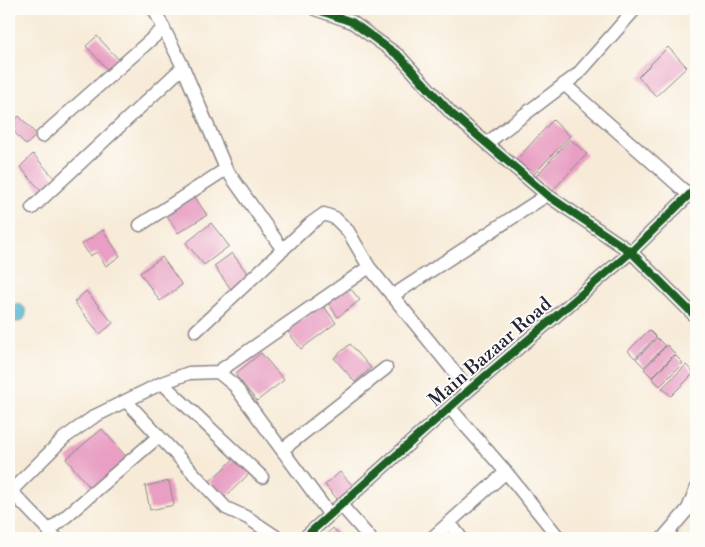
<svg xmlns="http://www.w3.org/2000/svg" width="705" height="547" font-family="'Libre Bodoni',serif">
  <rect width="100%" height="100%" fill="#fdfcf7"/>
  <filter id="ink" filterUnits="userSpaceOnUse"><feTurbulence type="fractalNoise" baseFrequency=".02" numOctaves="2"/><feDisplacementMap in="SourceGraphic" scale="10" xChannelSelector="R" yChannelSelector="G"/><feConvolveMatrix kernelMatrix="1 2 1 2 8 2 1 2 1" color-interpolation-filters="sRGB"/></filter>
  <filter id="wash" filterUnits="userSpaceOnUse"><feTurbulence type="fractalNoise" baseFrequency=".0096" numOctaves="4" result="noise"/><feDisplacementMap in="SourceGraphic" scale="20" xChannelSelector="R" yChannelSelector="G"/><feGaussianBlur stdDeviation="1.12" result="paint"/><feColorMatrix in="noise" values="0 0 0 0 0 0 0 0 0 0 0 0 0 0 0 0 0 1.4 0 .05"/><feComposite in="paint" operator="in"/></filter>
  <g filter="url(#wash)">
    <rect width="100%" height="100%" fill="#f7ebd8"/>
    <!-- water -->
    <path fill="#54b7d2" stroke="#3b6c86" d="M8 313a9 9 0 1 1 18 0a9 9 0 1 1-18 0Z"/>
    <g id="blocks">
      <!-- building -->
      <path fill="#e89fc3" d="M97,36l22,24 -11,10 -22,-24z
        M668,47l19,20 -31,29 -18,-19z
        M19,116l18,19 -11,10 -17,-19z
        M553,120l17,16 -37,39 -17,-15z
        M570,139l17,15 -35,37 -16,-15z
        M33,154l23,26 -13,13 -23,-26z
        M194,196l13,19 -29,18 -12,-19z
        M211,223l18,23 -25,19 -18,-22z
        M103,230l17,26 -14,10 -9,-14 -7,4 -8,-12z
        M232,253l19,25 -18,14 -19,-26z
        M162,257l20,28 -22,16 -20,-28z
        M349,287l11,13 -22,17 -10,-14z
        M86,291l27,32 -13,11 -26,-32z
        M323,305l13,18 -35,26 -14,-19z
        M649,330l7,7 -21,21 -7,-7z
        M657,338l8,8 -21,21 -8,-8z
        M350,344l21,24 -16,14 -21,-24z
        M667,345l8,9 -23,23 -8,-8z
        M261,353l23,27 -27,21 -22,-27z
        M675,355l8,8 -23,23 -8,-8z
        M686,365l8,8 -23,23 -9,-8z
        M102,429l27,31 -37,30 -26,-31z
        M236,457l14,16 -26,25 -15,-16z
        M340,472l15,16 -15,14 -15,-17z
        M169,481l5,24 -24,5 -5,-24z
        M333,528l9,10h-20z"/>
    </g>
  </g>
  <g filter="url(#ink)">
    <use href="#blocks" fill-opacity="0" stroke="#8c868a" stroke-width="1"/>
    <g fill="none" stroke-linecap="round" stroke-linejoin="round">
      <!-- minor casing -->
      <g stroke="#8c868a" stroke-width="15">
        <path id="minor" d="M315,9l37,13 47,34 52,57 96,82 84,57 65,65
          M564,84l125,111
          M42,136l122,-108
          M487,143l91,-69 57,-65
          M226,169l57,81
          M32,208l151,-141 -29,-58
          M140,225l86,-56 -43,-102
          M392,296l155,-101
          M196,331l114,-107 14,-10 11,4 13,13 21,36 100,123
          M218,372l151,-105
          M162,383l100,94
          M127,402l99,106 22,10 30,20
          M450,408l56,64 53,66
          M282,450l104,-82
          M11,491l45,47
          M9,493l55,-55 31,-22 67,-33 27,-10 29,-1 16,13 96,130
          M341,505l29,33
          M450,523l11,15
          M49,531l109,-94
          M304,538l165,-148 162,-138 65,-64
          M432,538l74,-66
          M663,538l25,-29 8,-20"/>
      </g>
      <!-- minor -->
      <use href="#minor" stroke="#fff" stroke-width="12"/>
      <!-- cycleway casing -->
      <g stroke="#fdfcf7" stroke-width="11">
        <path id="cycleway" d="M315,9l37,13 47,34 52,57 96,82 84,57 65,65
          M304,538l165,-148 162,-138 65,-64"/>
      </g>
      <!-- cycleway -->
      <use href="#cycleway" stroke="#1b5e20" stroke-width="8"/>
    </g>
  </g>
  <g text-anchor="middle" dominant-baseline="central" stroke-width="4" stroke-linejoin="round" paint-order="stroke">
    <!-- street labels -->
    <g font-size="19" fill="#22223b" stroke="#fdfcf7">
      <text transform="translate(490 352) rotate(-41)">Main Bazaar Road</text>
    </g>
  </g>
  <!-- margin -->
  <rect width="705" height="547" fill="none" stroke="#fdfcf7" stroke-width="30"/>
</svg>
